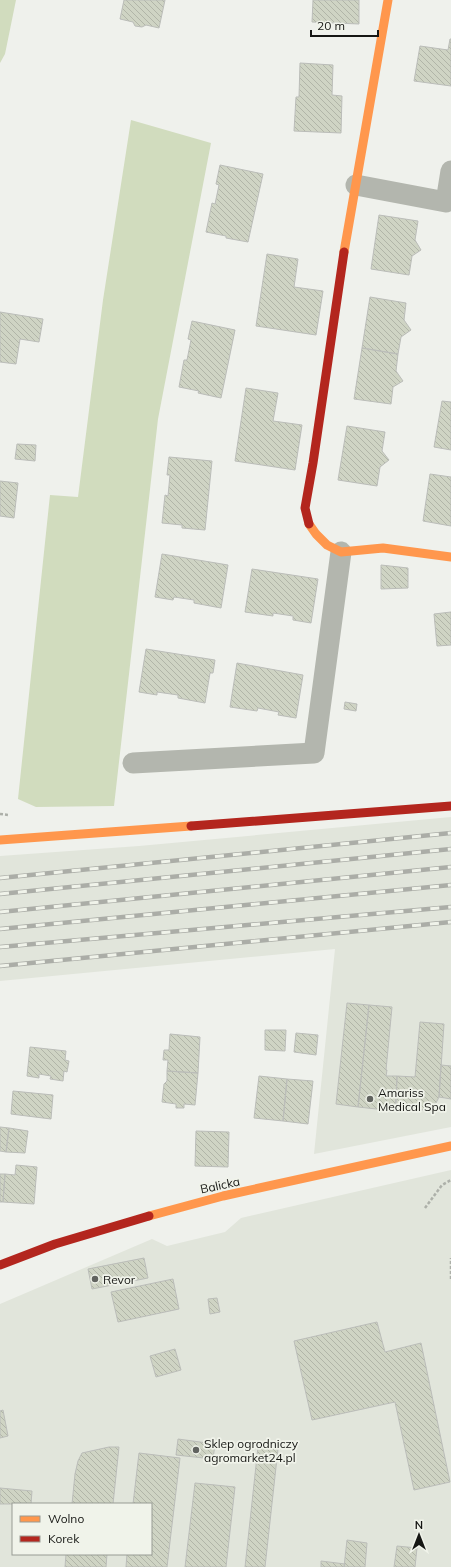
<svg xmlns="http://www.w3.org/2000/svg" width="451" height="1567" font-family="Mulish,sans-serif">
  <defs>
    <pattern id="building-back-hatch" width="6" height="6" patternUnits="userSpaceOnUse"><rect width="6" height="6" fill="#cfd4c4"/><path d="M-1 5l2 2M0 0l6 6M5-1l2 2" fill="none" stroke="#b1b5a8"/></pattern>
  </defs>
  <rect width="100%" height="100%" fill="#eff1ec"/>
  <!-- built -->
  <path fill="#e1e5db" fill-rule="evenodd" d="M451,817v310l-137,27 21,-205 -335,32v-125l139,-10z
    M451,1170v397h-451v-263l152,-65 15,7 58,-14 16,-14zM13,1504h138v50h-138z"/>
  <!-- green -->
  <path fill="#d1dcbe" d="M0,0h16l-11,54 -5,9z
    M131,120l80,23 -53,276 -44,387 -78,1 -18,-8 32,-304 28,2 25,-197z"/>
  <!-- building -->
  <path fill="url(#building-back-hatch)" stroke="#bbbdb9" d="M124,0h41l-6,28 -13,-3 -4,2 -7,-1 -2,-4 -13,-3z
    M313,0h46v24l-47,-2z
    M450,39h1v47l-37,-5 6,-35 28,4z
    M300,63l33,2 -1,30 10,1 -1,37 -47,-2 2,-34h3z
    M220,165l43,9 -15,68 -22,-4v-2l-20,-4 6,-29 3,1 4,-19 -3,-1z
    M379,215l39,6 -3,19 6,10 -9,6 -3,19 -38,-6z
    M267,254l31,5 -4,28 29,4 -7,44 -60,-9z
    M370,297l36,6 -2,17 7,10 -10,7 -3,17 -36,-6z
    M0,312l43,7 -4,23 -19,-3 -4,25 -16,-2z
    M192,321l43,9 -14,68 -23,-5 1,-2 -20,-4 5,-27h3l4,-20 -3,-1z
    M362,348l36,6 -2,17 7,10 -10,6 -2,17 -37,-5z
    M246,388l32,5 -5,28 29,4 -7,45 -60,-9z
    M442,401l9,1v48l-17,-3z
    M347,426l38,6 -3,19 7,9 -9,7 -3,19 -39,-6z
    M17,444l19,1 -1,16 -20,-2z
    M169,457l43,4 -7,69 -23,-2v-3l-20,-2 3,-28 3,1 2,-21h-3z
    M430,474l21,3v49l-28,-5z
    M0,481l18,2 -4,35 -14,-2z
    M162,554l66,11 -7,43 -27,-5v-3l-20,-3 -1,3 -18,-3z
    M381,565l27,3v20l-27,1z
    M252,569l66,10 -7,44 -18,-3v-4l-20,-3v3l-28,-4z
    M451,612v33l-14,1 -3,-32z
    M146,649l69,11 -2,13h-3l-5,30 -27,-5v-3l-21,-3v3l-18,-3z
    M237,663l66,12 -7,43 -18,-3 1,-3 -21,-4 -1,3 -27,-4z
    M345,702l12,2 -1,7 -12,-2z
    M347,1003l22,2 -11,102 -22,-3z
    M369,1005l23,2 -6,63h1l-1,6h11l-2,35 -37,-4z
    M420,1022l24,2 -5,73 -3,6 -9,7 -31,-1 1,-33 18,1z
    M265,1030h21l-1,21 -20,-1z
    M296,1033l22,2 -2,20 -22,-3z
    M170,1034l30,3 -2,36 -31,-2 1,-11h-5l1,-10h5z
    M30,1047l36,4 -1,9 4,1 -2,11 -3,-1 -1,10 -13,-2 1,-3 -12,-2v4l-12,-2z
    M441,1065l10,1v33l-12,-2z
    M167,1071l31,2 -3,32 -11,-1v4h-8v-4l-14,-2 2,-18 3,-3z
    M259,1076l28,3 -4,42 -29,-3z
    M287,1079l26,2 -5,43 -25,-3z
    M13,1091l40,4 -2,24 -40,-5z
    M0,1127l9,1 -3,24 -6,-1z
    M9,1128l19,3 -3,22 -19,-1z
    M196,1131l33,1 -1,35 -33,-1z
    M16,1165l21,2 -3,37 -31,-2 2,-28 10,1z
    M0,1174h5l-2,28h-3z
    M144,1258l4,20 -56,11 -4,-20z
    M173,1279l6,30 -61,13 -7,-30z
    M217,1298l3,14 -10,2 -2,-15z
    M377,1322l8,30 36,-9 29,139 -36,8 -19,-88 -83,18 -18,-79z
    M175,1349l6,21 -25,7 -6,-21z
    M3,1410l5,26 -8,2v-27z
    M178,1439l37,5 -2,15 -37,-4z
    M109,1447h10l-6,57h-41l3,-30 3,-13 4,-8z
    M258,1447l20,2 -13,118h-20z
    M139,1453l41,5 -13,109h-41l1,-13h24v-50h-18z
    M195,1483l40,4 -9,80h-41z
    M0,1488l32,3 -1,13h-31z
    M347,1540l20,3 -2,24h-21z
    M397,1546l20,2 -2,19h-21z
    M66,1554h41l-1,13h-41z
    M321,1561l24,3 -1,3h-23z"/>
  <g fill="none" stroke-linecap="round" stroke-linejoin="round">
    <!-- path -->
    <path stroke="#adb0a9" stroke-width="2.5" stroke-dasharray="3 2" stroke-linecap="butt" d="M0,814l9,1
      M425,1208l17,-23 9,-5
      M451,1279v-21"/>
    <!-- street -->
    <path stroke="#b3b6ae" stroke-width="21" d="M356,185l90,17 5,-31
      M133,763l181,-10 27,-201"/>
    <!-- slow -->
    <path stroke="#ff974d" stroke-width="9" d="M344,252l44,-252
      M309,524l7,10 11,11 14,7 42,-4 68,9
      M0,840l191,-14
      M149,1216l74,-20 228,-50"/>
    <!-- jam -->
    <path stroke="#b3261e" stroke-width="9" d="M309,524l-4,-16 8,-45 31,-211
      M191,826l260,-20
      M0,1265l55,-21 94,-28"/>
    <!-- rail casing -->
    <g stroke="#abada7" stroke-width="4.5">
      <path id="rail" d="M0,878l451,-45
        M0,894l451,-45
        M0,912l451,-45
        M0,929l451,-44
        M0,947l451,-40
        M0,966l451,-44"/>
    </g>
    <!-- rail -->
    <use href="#rail" stroke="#f0f3ea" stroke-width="3" stroke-dasharray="9" stroke-linecap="butt"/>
  </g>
  <!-- markers -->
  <g fill="#61635f" stroke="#f0f3ea" stroke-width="1.5">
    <circle cx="370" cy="1099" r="4"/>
    <circle cx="95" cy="1279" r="4"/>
    <circle cx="196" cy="1450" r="4"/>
  </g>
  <g text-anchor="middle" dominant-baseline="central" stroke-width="3.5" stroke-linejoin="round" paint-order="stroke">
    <!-- poi labels -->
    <g font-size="12" fill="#151613" stroke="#f0f3ea" text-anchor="start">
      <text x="378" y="1092">Amariss<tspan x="378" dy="14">Medical Spa</tspan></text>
      <text x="103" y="1279">Revor</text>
      <text x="204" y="1443">Sklep ogrodniczy<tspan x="204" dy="14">agromarket24.pl</tspan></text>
    </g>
    <!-- street labels -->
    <g font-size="12" fill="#151613" stroke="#f0f3ea">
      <text transform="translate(220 1185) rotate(-12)">Balicka</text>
    </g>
  </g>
  <!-- legend -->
  <rect x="12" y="1503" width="140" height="52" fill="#f0f3ea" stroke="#989b94"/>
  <rect x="20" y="1516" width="20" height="6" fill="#ff974d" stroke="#989b94"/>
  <text x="48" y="1523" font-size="12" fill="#151613">Wolno</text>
  <rect x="20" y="1536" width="20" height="6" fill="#b3261e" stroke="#989b94"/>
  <text x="48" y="1543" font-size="12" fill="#151613">Korek</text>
  <!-- north arrow -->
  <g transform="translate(419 1535)" stroke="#f0f3ea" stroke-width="3" paint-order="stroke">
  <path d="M0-3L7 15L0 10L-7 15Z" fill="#151613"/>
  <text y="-6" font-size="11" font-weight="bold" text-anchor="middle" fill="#151613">N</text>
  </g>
  <!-- scale -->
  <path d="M311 30v6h67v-6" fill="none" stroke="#151613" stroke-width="2"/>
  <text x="317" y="30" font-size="12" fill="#151613" stroke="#f0f3ea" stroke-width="3" paint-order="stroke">20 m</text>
</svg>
